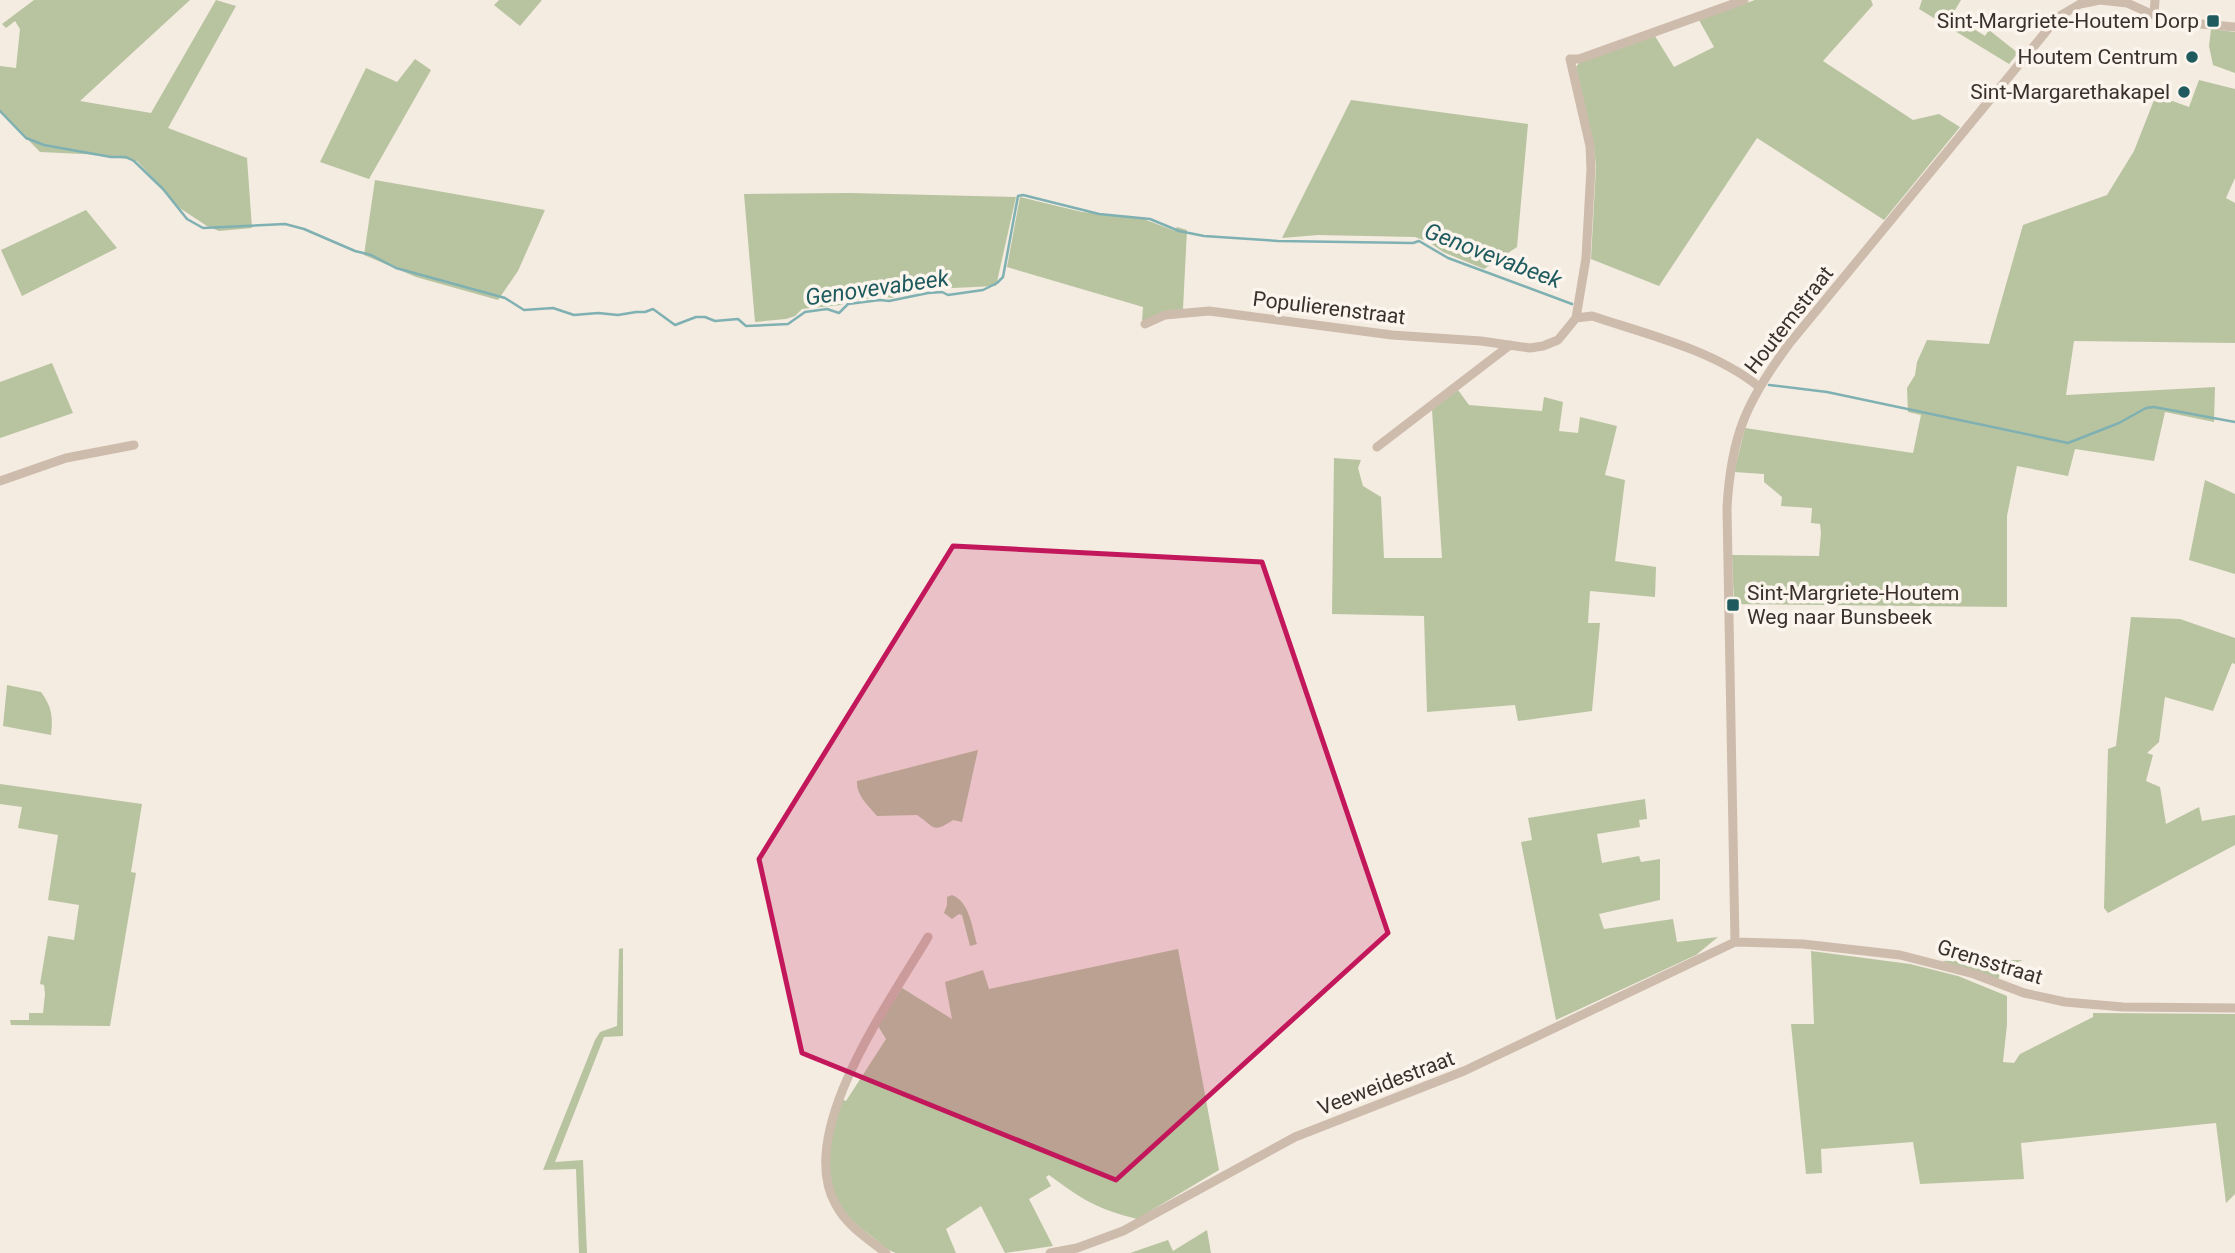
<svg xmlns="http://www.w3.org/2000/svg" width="2235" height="1253" font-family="Roboto,sans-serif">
  <rect width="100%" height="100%" fill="#f4ebe1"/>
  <!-- green -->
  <path fill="#b8c4a0" d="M34,0h156l-110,101 71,12 65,-113 20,6 -68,122 79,30 5,70 -33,3 -12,-5 -32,-21 -17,-22 -21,-22 -33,-6 -64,-3 -40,-41v-45l16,2 4,-39 -5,-8 -9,7 -4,-4z
    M499,0h43l-22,26 -26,-21z
    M1755,0h116l2,5 -50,56 90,59 26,-6 21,13 -76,93 -127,-82 -98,148 -68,-27 5,-92 -2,-21 -18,-79 3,-4 76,-27 19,31 40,-20 -15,-27z
    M1922,0h39l-9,15 33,21 4,-6 29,23 -9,11 -90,-55z
    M2211,29l24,3v41l-22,-8 -4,-19z
    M415,59l16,11 -62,109 -49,-17 46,-94 31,14z
    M2199,80l36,9v89l-9,20 9,5v140l-161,-2 -8,54 149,-8 -1,35 -49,-10 -11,49 -79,-12 -7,27 -51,-10 -10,50v91l-273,-3 -2,-49 87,1 2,-23 -1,-9 -9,-1 1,-15 -31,-2 1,-9 -18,-15v-8l-30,-2 11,-44 168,25 8,-38 -13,-3 -1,-24 8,-13 2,-13 10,-22 62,4 34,-119 84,-30 27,-44 22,-56 33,12z
    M1351,100l177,24 -11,123 -33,22 -41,-17 -14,-10 -14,-5 -97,-2 -36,3z
    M375,180l170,30 -27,61 -20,29 -82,-23 -52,-22z
    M850,193l166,4 -20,89 -86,4 -18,8 -16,-2 -13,4 -13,-1 -9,6 -39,4 -7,7 -9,3 -31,3 -11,-128z
    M1020,197l62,15 59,6 34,13 2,-4 10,3 -4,79 -41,12 1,-14 -136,-40z
    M86,210l31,38 -95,48 -21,-46z
    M52,363l21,50 -73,25v-56z
    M1458,390l11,15 73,6 2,-14 19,5 -4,29 19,2 2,-16 37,9 -12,49 20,5 -10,81 41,6 -1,30 -65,-6 -2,32h12l-8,88 -74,10 -3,-16 -88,7 -3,-96 -92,-2 2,-156 27,2 -3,8 5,18 18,11 3,61h58l-10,-148z
    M2205,480l30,14v80l-46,-14z
    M2131,617l49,2 55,19v26l-3,-1 -19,48 -48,-14 -6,45 -12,11 6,2 -7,26 14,6 6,37 33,-17 3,14 33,-6v30l-127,68 -4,-5 4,-159 8,-3z
    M7,685l34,7c11,15 12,25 10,43l-48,-9z
    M978,750l-16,72 -9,-2c-21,14 -18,7 -36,-5l-40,1c-9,-11 -21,-21 -20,-35z
    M0,784l142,20 -11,68 5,1 -26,153 -99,-1 -1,-5h19v-7h14l2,-19 -1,-9 -4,-1 8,-48 26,4 5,-35 -31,-5 10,-65 -40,-7 4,-21 -22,-3z
    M1645,799l2,20 -8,1 1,7 -43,7 5,29 37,-7 2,6 19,-3v41l-61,14 5,15 69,-10 4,23 41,-5 -22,18 -140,65 -35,-178 11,-2 -4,-22z
    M952,895c18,7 20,33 25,49l-7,2 -8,-31 -3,-1 -7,5 -8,-6 3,-8v-8z
    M623,948v88l-19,1 -49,125 28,-2 4,93h-8l-3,-84 -33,1 52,-130 5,-8 17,-6 2,-77z
    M1178,949l41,221 -82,49c-40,-10 -56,-20 -88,-44l-3,2 5,9 -22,13 24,47 -48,7 -24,-47 -35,23 10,24c-18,0 -41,0 -60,0 -9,-2 -19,-13 -26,-18 -57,-41 -43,-78 -29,-136l5,2 40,-62 -8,-13 24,-38 50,31 -7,-37 38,-12 6,19z
    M1811,951l99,13 48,12 49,20v28l-4,38 11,1 6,-9 73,-37v-4l142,1v180l-9,9 -10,-80 -195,20 3,36 -104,5 -7,-42 -92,7 1,24 -16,1 -15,-150h23z
    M2023,960l-21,8 -4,12 -56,-19z
    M1207,1230l4,23h-81l38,-13 5,11z"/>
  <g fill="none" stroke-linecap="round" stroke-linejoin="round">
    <!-- stream -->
    <path stroke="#7fb0b2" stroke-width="2.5" d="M0,111l26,27 18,7 67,12h15l8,4 29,28 24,30 16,9 82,-4 19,5 51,22 16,4 25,13 109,30 19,12 29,-2 21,7 24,-2 20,2 18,-3h9l8,-3 22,16 21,-8h9l10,4 23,-2 8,7 42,-2 17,-12 22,-3 12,4 9,-9 32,-4 9,1 39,-8 14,-1 6,3 35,-5 14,-7 6,-6 15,-81 5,-1 76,19 51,5 29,12 25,5 74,5 135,2 6,-2 29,17 124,46
      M1769,385l58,7 241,51 51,-20 27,-15 8,-1 81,15"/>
    <!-- minor -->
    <path stroke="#cdbbac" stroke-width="9" d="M2154,15l1,-15
      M1576,318l16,-2c54,18 121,34 166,70
      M1145,324l20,-9 44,-4 183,24 89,6 49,7 13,-2 15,-6 18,-22 10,-60 5,-89 -1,-23 -20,-87h9l165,-59
      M1377,447l133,-102
      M0,481l66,-23 68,-13
      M1735,942l-8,-434c4,-72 19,-106 62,-164l269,-327 22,-13 20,-4 27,3 40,18 68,6
      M886,1253c-18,-14 -39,-27 -50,-48 -42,-72 55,-205 92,-268
      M1050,1253l27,-5 46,-17 172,-94 169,-66 271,-129 68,2 97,11 74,19 50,19 41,9 58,5 112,1"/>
  </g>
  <!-- marked area -->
  <path fill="#c2185b" fill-opacity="0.2" stroke="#c2185b" stroke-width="5" stroke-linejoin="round" d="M953,546l309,16 126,371 -272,247 -314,-127 -43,-194z"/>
  <!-- markers -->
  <g fill="#1f5a5e" stroke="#fbf5ee" stroke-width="2.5">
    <rect x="2206" y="14" width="14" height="14" rx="3.5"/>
    <circle cx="2192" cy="57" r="7"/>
    <circle cx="2184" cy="92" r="7"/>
    <rect x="1726" y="598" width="14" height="14" rx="3.5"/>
  </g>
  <g text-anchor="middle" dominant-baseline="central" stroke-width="7" stroke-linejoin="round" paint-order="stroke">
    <!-- poi labels -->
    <g font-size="21" fill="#3b302b" stroke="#fbf5ee" text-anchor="end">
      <text x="2199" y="21">Sint-Margriete-Houtem Dorp</text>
      <text x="2178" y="57">Houtem Centrum</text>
      <text x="2170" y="92">Sint-Margarethakapel</text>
      <text x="1747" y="593" text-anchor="start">Sint-Margriete-Houtem<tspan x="1747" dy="24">Weg naar Bunsbeek</tspan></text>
    </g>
    <!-- street labels -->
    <g font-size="21" fill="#3b302b" stroke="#fbf5ee">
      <text transform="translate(1329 308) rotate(7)">Populierenstraat</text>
      <text transform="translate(1789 320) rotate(-52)">Houtemstraat</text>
      <text transform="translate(1990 962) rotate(17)">Grensstraat</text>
      <text transform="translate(1386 1083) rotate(-21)">Veeweidestraat</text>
    </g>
    <!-- water labels -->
    <g font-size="23" font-style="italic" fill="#1f5a5e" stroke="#fbf5ee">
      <text transform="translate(1493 256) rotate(21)">Genovevabeek</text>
      <text transform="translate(877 288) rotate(-8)">Genovevabeek</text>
    </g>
  </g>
</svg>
